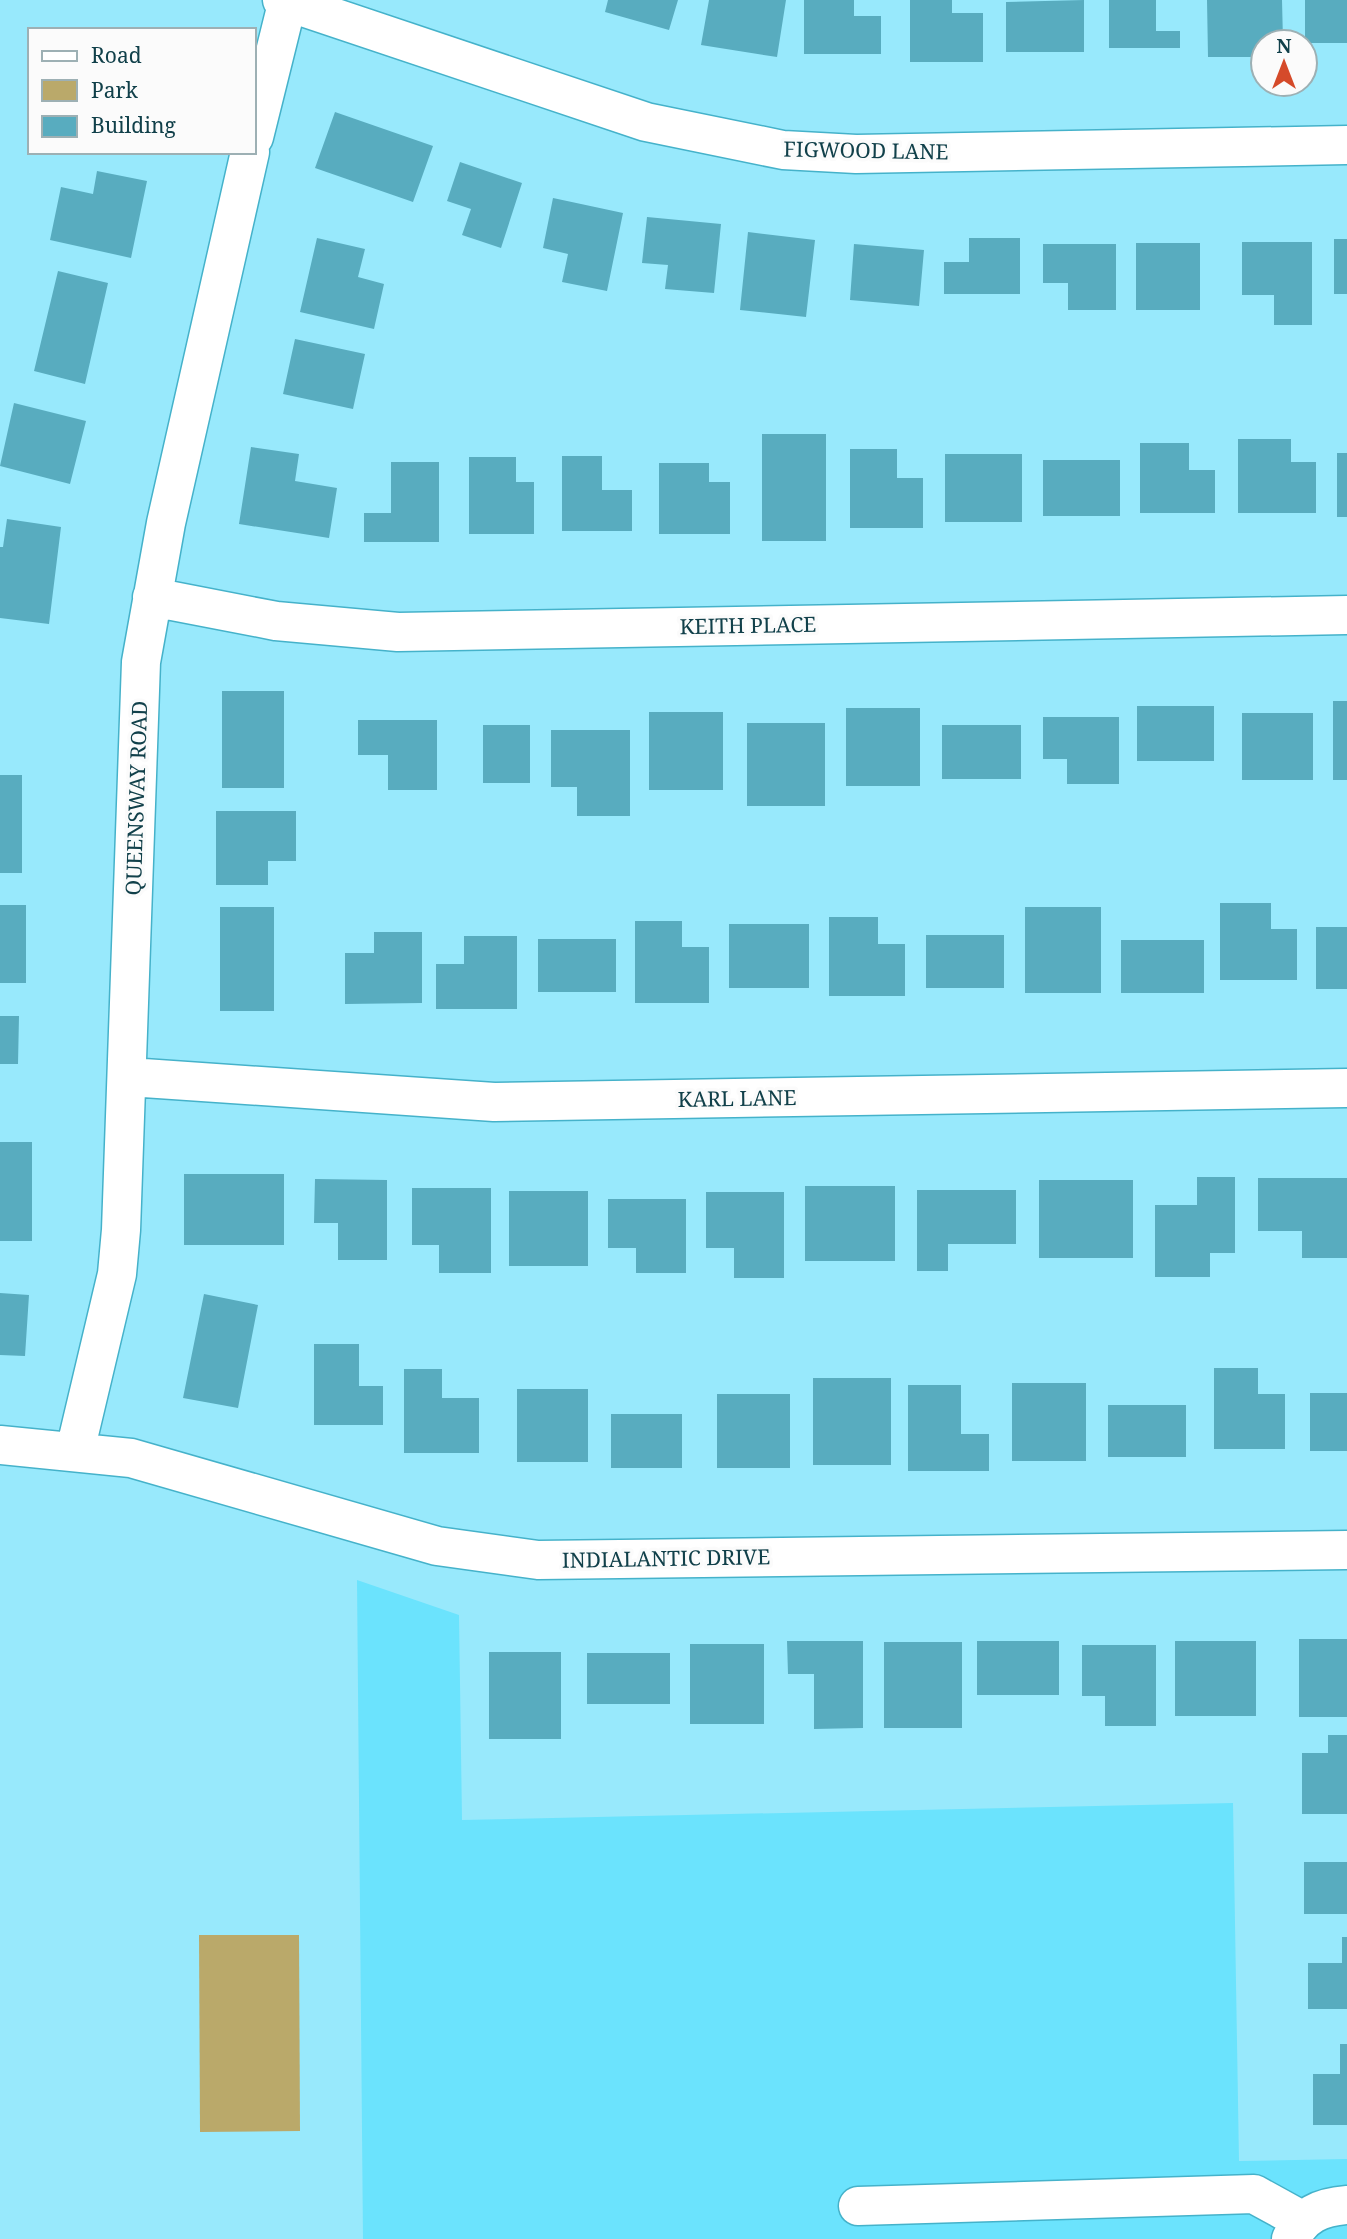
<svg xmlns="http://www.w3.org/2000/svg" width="1347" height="2239" font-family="'Noto Serif',serif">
  <rect width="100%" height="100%" fill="#98e9fc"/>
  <!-- built -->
  <path fill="#6be3fd" d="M357,1580l102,35 3,205 771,-17 6,358 108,-2v80h-984z"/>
  <!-- green -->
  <path fill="#baa96a" d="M299,1935l1,196 -100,1 -1,-197z"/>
  <!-- building -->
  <path fill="#58acbf" d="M608,0h70l-9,30 -64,-18z
    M709,0h77l-9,57 -76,-12z
    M804,0h50v16h27v38h-77z
    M910,0h42v13h31v49h-73z
    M1084,0v52h-78v-50z
    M1109,0h47v31h24v17h-71z
    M1207,0h75l1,41h-22v16h-53z
    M1305,0h42v43h-42z
    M335,112l98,34 -20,56 -98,-34z
    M460,162l62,21 -21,65 -39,-13 9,-26 -24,-8z
    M97,171l50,10 -16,77 -81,-18 11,-53 32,7z
    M553,198l70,15 -16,78 -45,-9 6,-28 -25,-6z
    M647,217l74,7 -7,69 -49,-4 3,-24 -26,-2z
    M748,232l67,8 -9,77 -66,-7z
    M317,238l48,11 -7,28 26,7 -10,45 -74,-17z
    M969,238h51v56h-76v-32h25z
    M1334,239h13v55h-13z
    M1242,242h70v83h-38v-30h-32z
    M1136,243h64v67h-64z
    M854,244l70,6 -5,56 -69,-6z
    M1043,244h73v66h-48v-27h-25z
    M58,271l50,12 -23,101 -51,-13z
    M295,339l70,15 -12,55 -70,-15z
    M14,403l72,18 -16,63 -70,-18z
    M762,434h64v107h-64z
    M1238,439h53v23h25v51h-78z
    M1140,443h49v27h26v43h-75z
    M251,447l48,7 -4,27 42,7 -8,50 -90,-14z
    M850,449h47v29h26v50h-73z
    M1337,453h10v64h-10z
    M945,454h77v68h-77z
    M562,456h40v34h30v41h-70z
    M469,457h47v25h18v52h-65z
    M1043,460h77v56h-77z
    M391,462h48v80h-75v-29h27z
    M659,463h50v19h21v52h-71z
    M7,519l54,8 -12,97 -49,-6v-71h3z
    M222,691h62v97h-62z
    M1333,701h14v79h-14z
    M1137,706h77v55h-77z
    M846,708h74v78h-74z
    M649,712h74v78h-74z
    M1242,713h71v67h-71z
    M1043,717h76v67h-52v-25h-24z
    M358,720h79v70h-49v-35h-30z
    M747,723h78v83h-78z
    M483,725h47v58h-47z
    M942,725h79v54h-79z
    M551,730h79v86h-53v-29h-26z
    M0,775h22v98h-22z
    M216,811h80v50h-28v24h-52z
    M1220,903h51v26h26v51h-77z
    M0,905h26v78h-26z
    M220,907h54v104h-54z
    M1025,907h76v86h-76z
    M829,917h49v27h27v52h-76z
    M635,921h47v26h27v56h-74z
    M729,924h80v64h-80z
    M1316,927h31v62h-31z
    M374,932h48v71l-77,1v-51h29z
    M926,935h78v53h-78z
    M464,936h53v73h-81v-45h28z
    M538,939h78v53h-78z
    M1121,940h83v53h-83z
    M0,1016h19l-1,48h-18z
    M0,1142h32v99h-32z
    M184,1174h100v71h-100z
    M1197,1177h38v76h-25v24h-55v-72h42z
    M1258,1178h89v80h-45v-27h-44z
    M315,1179l72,1v80h-49v-37h-24z
    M1039,1180h94v78h-94z
    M805,1186h90v75h-90z
    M412,1188h79v85h-52v-28h-27z
    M917,1190h99v54h-68v27h-31z
    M509,1191h79v75h-79z
    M706,1192h78v86h-50v-30h-28z
    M608,1199h78v74h-50v-25h-28z
    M0,1293l29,2 -4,61 -25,-1z
    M204,1294l54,11 -20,103 -55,-10z
    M314,1344h45v42h24v39h-69z
    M1214,1368h44v26h27v55h-71z
    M404,1369h38v29h37v55h-75z
    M813,1378h78v87h-78z
    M1012,1383h74v78h-74z
    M908,1385h53v49h28v37h-81z
    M517,1389h71v73h-71z
    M1310,1393h37v58h-37z
    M717,1394h73v74h-73z
    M1108,1405h78v52h-78z
    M611,1414h71v54h-71z
    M1299,1639h48v78h-48z
    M787,1641h76v87l-49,1v-55h-26z
    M977,1641h82v54h-82z
    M1175,1641h81v75h-81z
    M884,1642h78v86h-78z
    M690,1644h74v80h-74z
    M1082,1645h74v81h-51v-30h-23z
    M489,1652h72v87h-72z
    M587,1653h83v51h-83z
    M1328,1735h19v79h-45v-61h26z
    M1304,1862h43v52h-43z
    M1342,1937h5v72h-39v-46h34z
    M1340,2044h7v81h-34v-51h27z"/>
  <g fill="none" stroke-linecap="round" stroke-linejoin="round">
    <!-- minor casing -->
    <g stroke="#45b2ca" stroke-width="41">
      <path id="minor" d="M282,0l364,122 137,28 73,4 491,-9
        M254,137l34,-137
        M152,597l124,24 122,11 949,-17
        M129,1077l365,25 853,-14
        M0,1445l131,13 306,88 101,14 809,-10
        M75,1451l42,-177 4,-44 20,-568 25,-139 84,-371
        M858,2206l396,-12 49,27
        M1291,2239c11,-24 30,-32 56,-34"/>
    </g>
    <!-- minor -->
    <use href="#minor" stroke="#fff" stroke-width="38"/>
  </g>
  <g text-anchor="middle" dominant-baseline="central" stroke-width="7" stroke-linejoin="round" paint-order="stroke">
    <!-- street labels -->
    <g font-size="21" fill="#11404a" stroke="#fbfbfb">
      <text transform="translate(866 150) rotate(1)">FIGWOOD LANE</text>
      <text transform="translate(748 625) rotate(-1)">KEITH PLACE</text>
      <text transform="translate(136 798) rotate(-88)">QUEENSWAY ROAD</text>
      <text transform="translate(737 1098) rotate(-1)">KARL LANE</text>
      <text transform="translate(666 1558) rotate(-1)">INDIALANTIC DRIVE</text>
    </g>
  </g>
  <!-- legend -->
  <rect x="28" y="28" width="228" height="126" fill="#fbfbfb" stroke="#9db0b4" stroke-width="2"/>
  <rect x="42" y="51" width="35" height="10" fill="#ffffff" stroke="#9db0b4" stroke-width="2"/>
  <text x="91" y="63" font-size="21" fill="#11404a">Road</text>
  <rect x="42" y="80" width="35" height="21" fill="#baa96a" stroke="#9db0b4" stroke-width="2"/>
  <text x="91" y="98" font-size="21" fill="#11404a">Park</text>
  <rect x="42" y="116" width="35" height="21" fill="#58acbf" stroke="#9db0b4" stroke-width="2"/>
  <text x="91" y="133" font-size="21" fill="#11404a">Building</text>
  <!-- north arrow -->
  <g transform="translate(1284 63)"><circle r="33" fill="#fbfbfb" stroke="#9db0b4" stroke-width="2"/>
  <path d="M0-5L12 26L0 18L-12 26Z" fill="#d54a2a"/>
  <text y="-10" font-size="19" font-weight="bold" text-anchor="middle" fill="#11404a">N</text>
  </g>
</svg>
